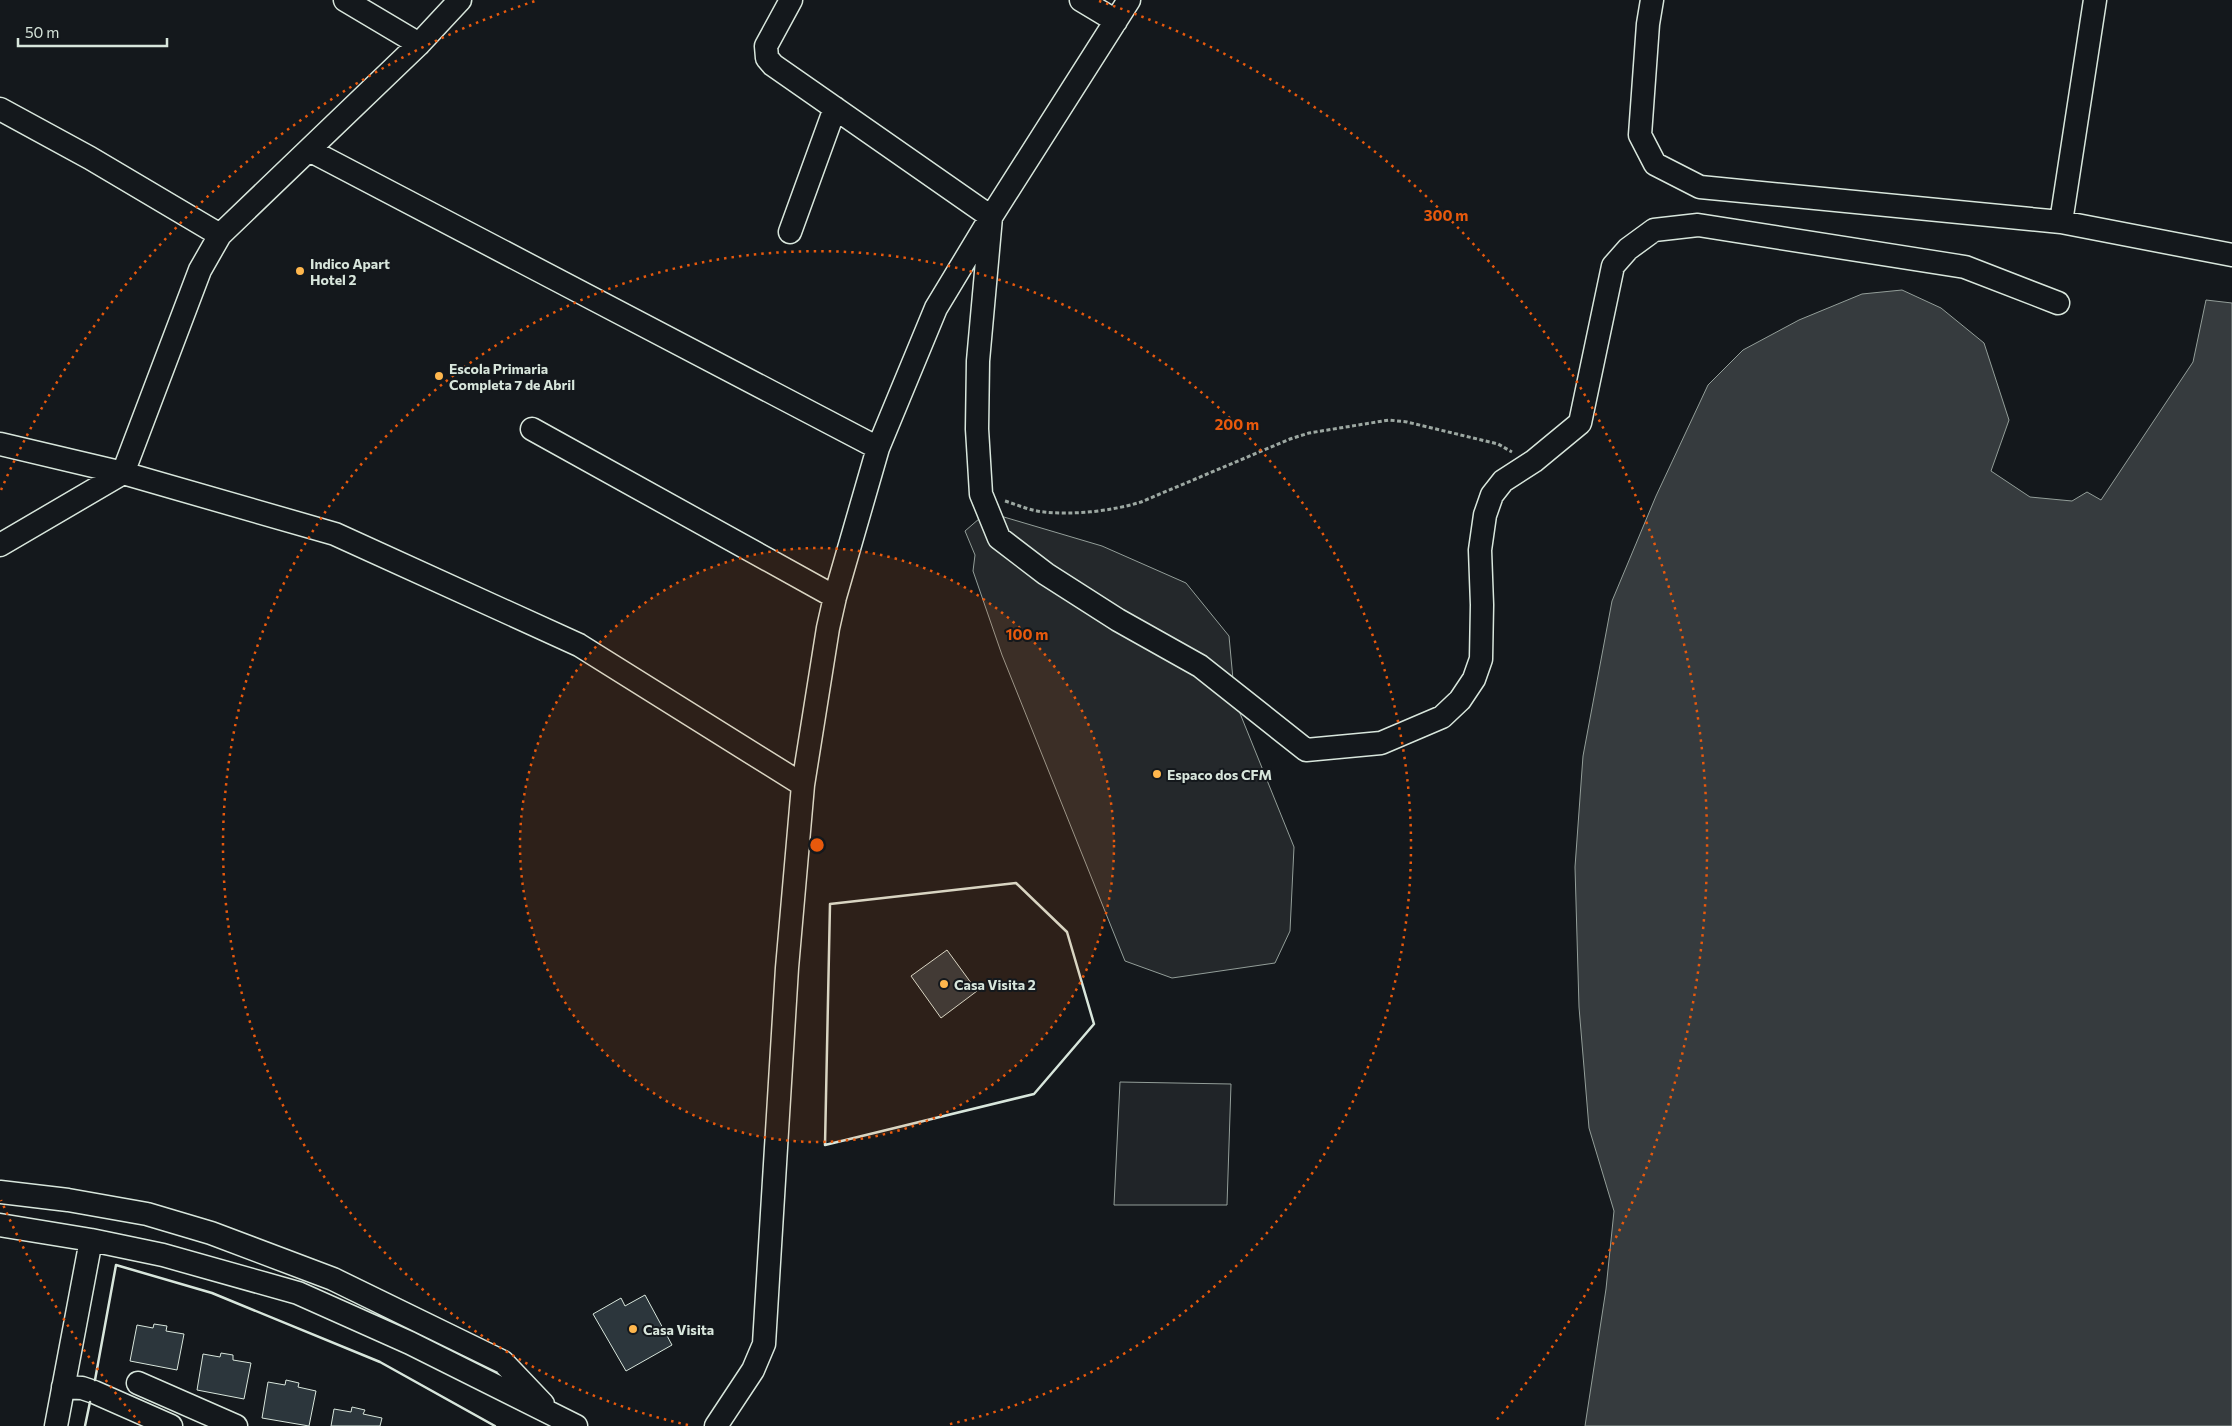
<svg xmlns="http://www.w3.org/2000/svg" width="2232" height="1426" font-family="Commissioner,sans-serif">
  <rect width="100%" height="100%" fill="#14181c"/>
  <!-- green -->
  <path fill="#202428" stroke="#939e99" d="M1120,1082l111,2 -4,121h-113z"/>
  <!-- parking -->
  <path fill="#24282b" stroke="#939e99" d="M987,512l115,34 84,37 43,53 6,65 59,146 -4,84 -15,32 -103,15 -47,-17 -123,-306 -29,-84 2,-16 -10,-24z"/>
  <!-- water -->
  <path fill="#363b3e" stroke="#939e99" d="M1902,290l39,18 43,35 25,77 -18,51 39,26 42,4 15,-9 14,8 92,-138 13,-62 26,3v1123h-647l21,-137 8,-78 -25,-83 -10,-121 -4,-140 8,-111 29,-155 44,-105 52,-111 35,-35 56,-30 63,-26z"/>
  <!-- building -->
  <path fill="#2c363c" stroke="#d8e6dc" d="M947,950l30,41 -36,27 -30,-42z
    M645,1295l27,50 -46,26 -33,-57 28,-16 4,8z
    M154,1324l13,2 -1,5 18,3 -7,36 -47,-9 7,-36 16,3z
    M221,1353l12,2v5l18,3 -7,36 -47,-9 6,-36 17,3z
    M286,1380l13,3 -1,4 18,4 -7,35 -47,-8 6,-36 17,3z
    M352,1407l13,3 -2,4 19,4 -2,8h-49l3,-17 17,3z"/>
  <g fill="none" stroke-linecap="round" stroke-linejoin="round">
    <!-- minor casing -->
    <g stroke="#d8e6dc" stroke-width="25">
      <path id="minor" d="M345,0l74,44
        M791,0l-25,46 1,12 6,7 218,152 -13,144 -1,68 4,65 18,44 47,36 72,46 82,46 106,84 75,-7 61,-26 18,-17 14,-21 7,-20 1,-54 -2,-55 5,-35 7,-20 11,-14 31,-20 46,-38 33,-157 15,-17 26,-19 44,-5 267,42 93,36
        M1081,0l35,21
        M1652,0l-4,24 -8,111 15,29 45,23 361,35 171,33
        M0,109l90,49 130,77
        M309,150l569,298
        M2061,222l34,-222
        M790,232l45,-124
        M532,429l303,168
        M0,444l123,29 212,61 244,111 224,140
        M0,545l123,-72 77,-203 20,-35 199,-191 41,-44
        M0,1192l68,8 79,14 64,19 122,46 170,83 40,42
        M0,1225l91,15 72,15 135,38 112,50 166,83
        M138,1383l98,43
        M63,1387l19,1 12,4 77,34
        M56,1426l35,-186
        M716,1426l37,-56 11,-26 23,-376 16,-183 25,-157 7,-31 43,-149 58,-140 55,-91 138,-217"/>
    </g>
    <!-- path -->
    <path stroke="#9da8a2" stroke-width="3" stroke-dasharray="4 2.5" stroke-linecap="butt" d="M1005,501c13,4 26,10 39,11 31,3 68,-1 97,-10l149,-63 19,-6 80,-13 18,2 91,22 14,8"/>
    <!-- minor -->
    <use href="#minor" stroke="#14181c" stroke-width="22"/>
    <!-- wall -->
    <path stroke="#d8e6dc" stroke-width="2.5" d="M1016,883l51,49 27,92 -60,70 -209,51 5,-241z
      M95,1380l21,-115 96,28 168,69 115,64
      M85,1426l5,-24"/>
  </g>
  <!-- distance rings -->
  <circle cx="817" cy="845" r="297" fill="#e8590c" fill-opacity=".12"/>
  <g fill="none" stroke="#e8590c" stroke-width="2.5" stroke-dasharray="2.5 5">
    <circle cx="817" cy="845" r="297"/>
    <path d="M688 1425A594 594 0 1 1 946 1425"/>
    <path d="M140 1423A890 890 0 0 1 1 1200M1 490A890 890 0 0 1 535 1M1099 1A890 890 0 0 1 1494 1423"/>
  </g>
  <!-- markers -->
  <g fill="#ffb74d" stroke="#14181c" stroke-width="2">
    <circle cx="300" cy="271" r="5"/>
    <circle cx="439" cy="376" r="5"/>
    <circle cx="1157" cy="774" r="5"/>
    <circle cx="944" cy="984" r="5"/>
    <circle cx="633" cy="1329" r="5"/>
  </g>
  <g text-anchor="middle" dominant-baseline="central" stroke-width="4" stroke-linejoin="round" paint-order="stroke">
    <!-- poi labels -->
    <g font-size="14" font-weight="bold" fill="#d8e6dc" stroke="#14181c" text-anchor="start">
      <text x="310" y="263">Indico Apart<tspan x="310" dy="16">Hotel 2</tspan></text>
      <text x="449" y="368">Escola Primaria<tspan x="449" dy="16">Completa 7 de Abril</tspan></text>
      <text x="1167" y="774">Espaco dos CFM</text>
      <text x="954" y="984">Casa Visita 2</text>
      <text x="643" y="1329">Casa Visita</text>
    </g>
  </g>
  <circle cx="817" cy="845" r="8" fill="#e8590c" stroke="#14181c" stroke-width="2.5"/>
  <g font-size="15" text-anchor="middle" font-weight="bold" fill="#e8590c" stroke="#14181c" stroke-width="4" stroke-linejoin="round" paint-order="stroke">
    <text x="1446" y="221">300 m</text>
    <text x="1237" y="430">200 m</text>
    <text x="1027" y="640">100 m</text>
  </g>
  <!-- scale -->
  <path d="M18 38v8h149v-8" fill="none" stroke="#d8e6dc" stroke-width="2.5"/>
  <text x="25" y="38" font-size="15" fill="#d8e6dc" stroke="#14181c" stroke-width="4" paint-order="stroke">50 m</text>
</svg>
